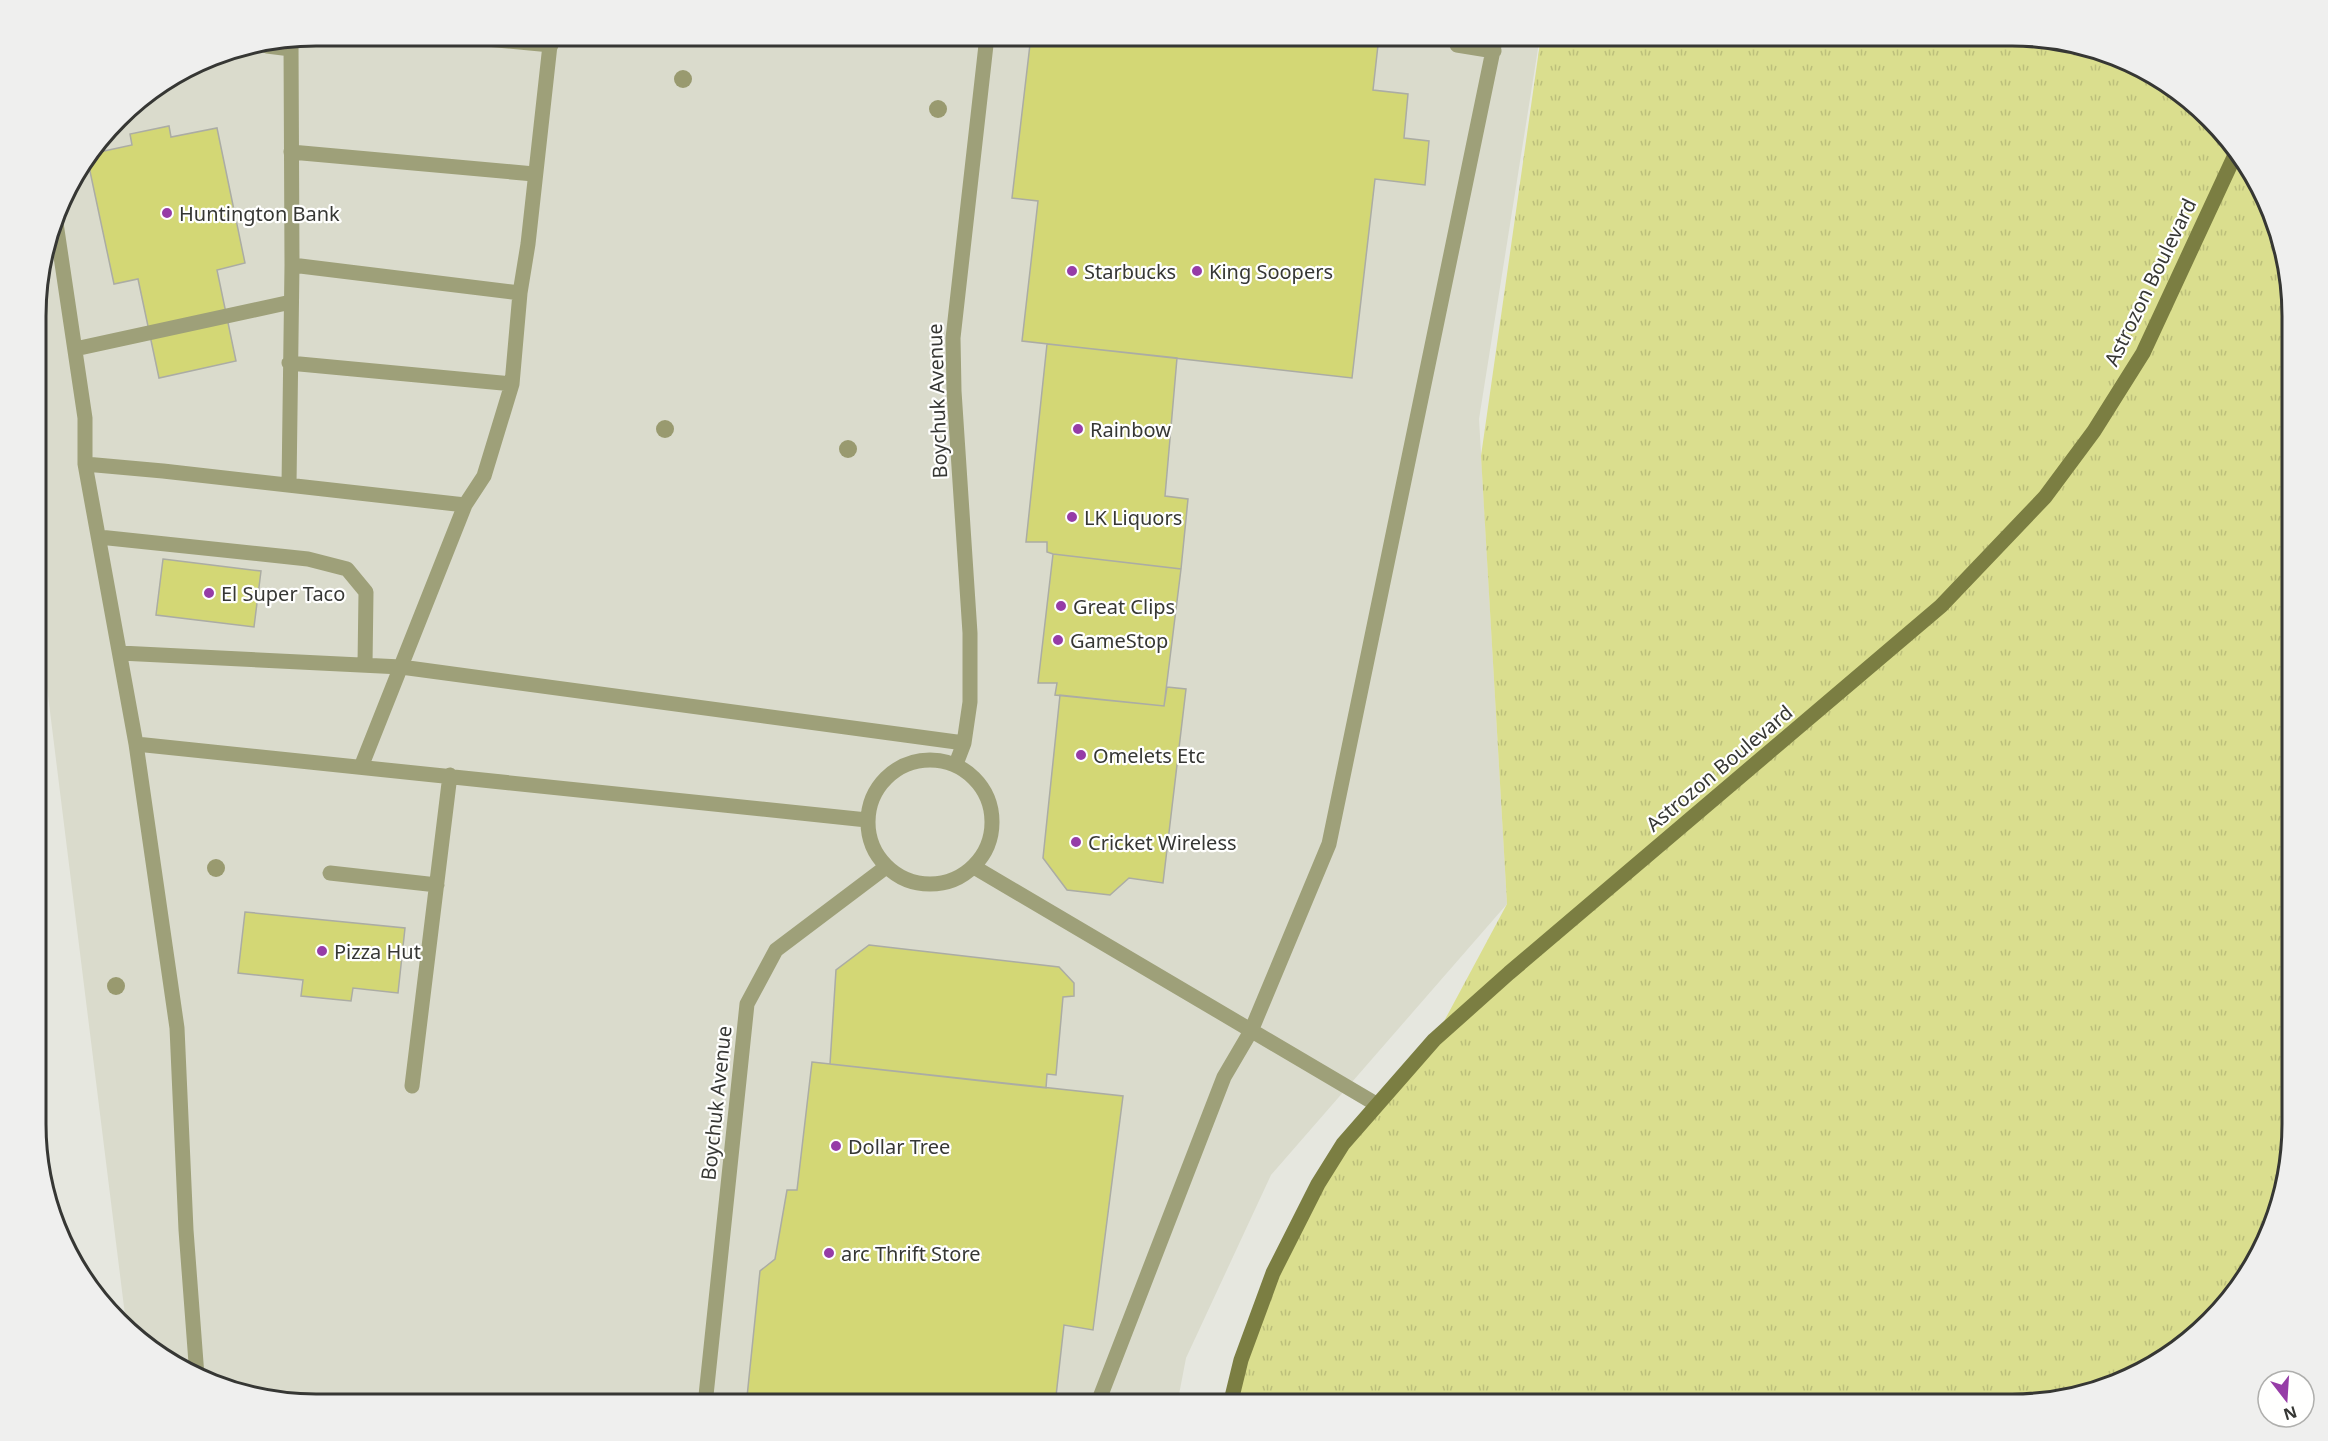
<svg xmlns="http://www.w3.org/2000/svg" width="2328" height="1441" font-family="'Noto Sans',sans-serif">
  <defs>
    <pattern id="grass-tufts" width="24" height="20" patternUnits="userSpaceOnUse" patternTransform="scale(1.5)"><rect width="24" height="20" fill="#dade8e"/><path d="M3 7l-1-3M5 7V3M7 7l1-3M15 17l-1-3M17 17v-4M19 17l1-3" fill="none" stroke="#bcbf7b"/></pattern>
  </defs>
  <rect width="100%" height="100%" fill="#e6e7df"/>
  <!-- built -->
  <path fill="#dadbcc" d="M316,36h1224l-61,383 28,485 -236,271 -85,183 -9,47h-861l-90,-15 -65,-32 -35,-35 -88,-708v-335l27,-88 66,-86 78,-49z"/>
  <!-- grass -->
  <path fill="url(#grass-tufts)" d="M1541,36h471l73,10 82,37 88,93 36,122v845l-14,72 -32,65 -93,88 -122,36 -796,1 7,-45 77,-176 116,-144 73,-136 -26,-448z"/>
  <!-- building -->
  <path fill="#d3d775" stroke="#abaca4" stroke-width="1.5" d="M1031,36h348l-6,54 35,4 -4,44 25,3 -4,44 -50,-6 -23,199 -330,-37 16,-140 -26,-3z
    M169,126l2,11 46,-9 28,135 -28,7 19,91 -77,17 -21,-99 -24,5 -26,-122 7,-9 37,-8 -2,-11z
    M1047,344l130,14 -12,138 23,3 -7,70 -128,-15 -6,-2v-10h-21z
    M1053,554l128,15 -17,137 -109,-11 2,-12h-19z
    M163,559l98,12 -7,56 -98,-12z
    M1167,687l19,2 -23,194 -34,-5 -19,17 -43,-5 -24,-32 17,-163 104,11z
    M245,912l160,16 -7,65 -45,-5 -2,13 -50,-5 2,-16 -65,-7z
    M869,945l190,22 15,16v13l-11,1 -7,78 -9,-1 -1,14 -216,-24 6,-94z
    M812,1062l311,34 -30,234 -29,-5 -9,80h-301l-7,-8 13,-126 15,-12 12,-69h10z"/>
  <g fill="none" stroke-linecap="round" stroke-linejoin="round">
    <!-- service -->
    <path stroke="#9ea079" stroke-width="15" d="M454,36l97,9
      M1458,36l-1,9 37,6
      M267,46l24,3
      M291,152l243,22
      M56,223l29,195v46l51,280 41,284 9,202 11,146
      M292,265l228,28
      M75,349l216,-47
      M289,363l223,21
      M85,464l78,7 302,34
      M289,485l3,-220 -1,-224
      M99,537l209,22 39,10 19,23 -1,73
      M120,653l281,14 563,76
      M136,744l731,76
      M868 822a62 62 0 1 1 124 0a62 62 0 1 1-124 0Z
      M956,764l8,-21 6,-41v-69l-16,-242 -1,-53 34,-302
      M361,767l104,-262 19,-29 28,-92 8,-91 8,-49 23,-208
      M974,867l402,237
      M330,873l107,12
      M412,1086l38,-311
      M705,1405l42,-401 29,-54 110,-83
      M1097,1405l127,-328 27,-46 78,-187 167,-808"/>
    <!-- secondary -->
    <path stroke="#7b7e42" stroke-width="15" d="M1230,1405l11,-45 32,-87 45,-89 25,-40 91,-104 75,-67 432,-367 104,-109 49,-66 49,-78 92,-198"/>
  </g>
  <!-- trees -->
  <g fill="#999a6f">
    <circle cx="683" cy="79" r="9"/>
    <circle cx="938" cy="109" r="9"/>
    <circle cx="665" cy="429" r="9"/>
    <circle cx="848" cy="449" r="9"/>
    <circle cx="216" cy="868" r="9"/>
    <circle cx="116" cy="986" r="9"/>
  </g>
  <!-- markers -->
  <g fill="#963ca7" stroke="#fffffe" stroke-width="2">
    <circle cx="167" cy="213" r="6"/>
    <circle cx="1072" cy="271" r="6"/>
    <circle cx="1197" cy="271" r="6"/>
    <circle cx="1078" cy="429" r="6"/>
    <circle cx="1072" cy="517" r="6"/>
    <circle cx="209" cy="593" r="6"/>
    <circle cx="1061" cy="606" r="6"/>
    <circle cx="1058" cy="640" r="6"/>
    <circle cx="1081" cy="755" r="6"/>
    <circle cx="1076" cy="842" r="6"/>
    <circle cx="322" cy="951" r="6"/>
    <circle cx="836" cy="1146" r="6"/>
    <circle cx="829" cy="1253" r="6"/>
  </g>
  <g text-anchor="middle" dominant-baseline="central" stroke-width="4.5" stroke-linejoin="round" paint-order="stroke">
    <!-- poi labels -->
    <g font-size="20" fill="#363734" stroke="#fffffe" text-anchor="start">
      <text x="179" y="213">Huntington Bank</text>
      <text x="1084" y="271">Starbucks</text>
      <text x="1209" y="271">King Soopers</text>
      <text x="1090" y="429">Rainbow</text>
      <text x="1084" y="517">LK Liquors</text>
      <text x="221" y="593">El Super Taco</text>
      <text x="1073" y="606">Great Clips</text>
      <text x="1070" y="640">GameStop</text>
      <text x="1093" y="755">Omelets Etc</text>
      <text x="1088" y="842">Cricket Wireless</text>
      <text x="334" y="951">Pizza Hut</text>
      <text x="848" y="1146">Dollar Tree</text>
      <text x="841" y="1253">arc Thrift Store</text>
    </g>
    <!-- street labels -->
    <g font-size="20" fill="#363734" stroke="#fffffe">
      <text transform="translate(2150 282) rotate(-64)">Astrozon Boulevard</text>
      <text transform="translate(937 401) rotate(-92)">Boychuk Avenue</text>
      <text transform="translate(1719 768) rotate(-40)">Astrozon Boulevard</text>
      <text transform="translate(716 1103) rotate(-84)">Boychuk Avenue</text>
    </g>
  </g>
  <!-- crop -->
  <path d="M0 0H2328V1441H0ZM316 46H2012A270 270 0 0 1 2282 316V1124A270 270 0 0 1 2012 1394H316A270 270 0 0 1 46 1124V316A270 270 0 0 1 316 46Z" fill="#efefee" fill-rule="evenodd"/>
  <path fill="none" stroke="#363734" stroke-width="3" d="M316 46H2012A270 270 0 0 1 2282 316V1124A270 270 0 0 1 2012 1394H316A270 270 0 0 1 46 1124V316A270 270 0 0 1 316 46Z"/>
  <!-- north arrow -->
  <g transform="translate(2286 1399) rotate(163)"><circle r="28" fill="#fffffe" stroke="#afafad" stroke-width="1.5"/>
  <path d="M0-4.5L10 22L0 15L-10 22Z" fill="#963ca7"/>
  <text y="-9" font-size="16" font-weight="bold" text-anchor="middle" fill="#363734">N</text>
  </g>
</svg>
